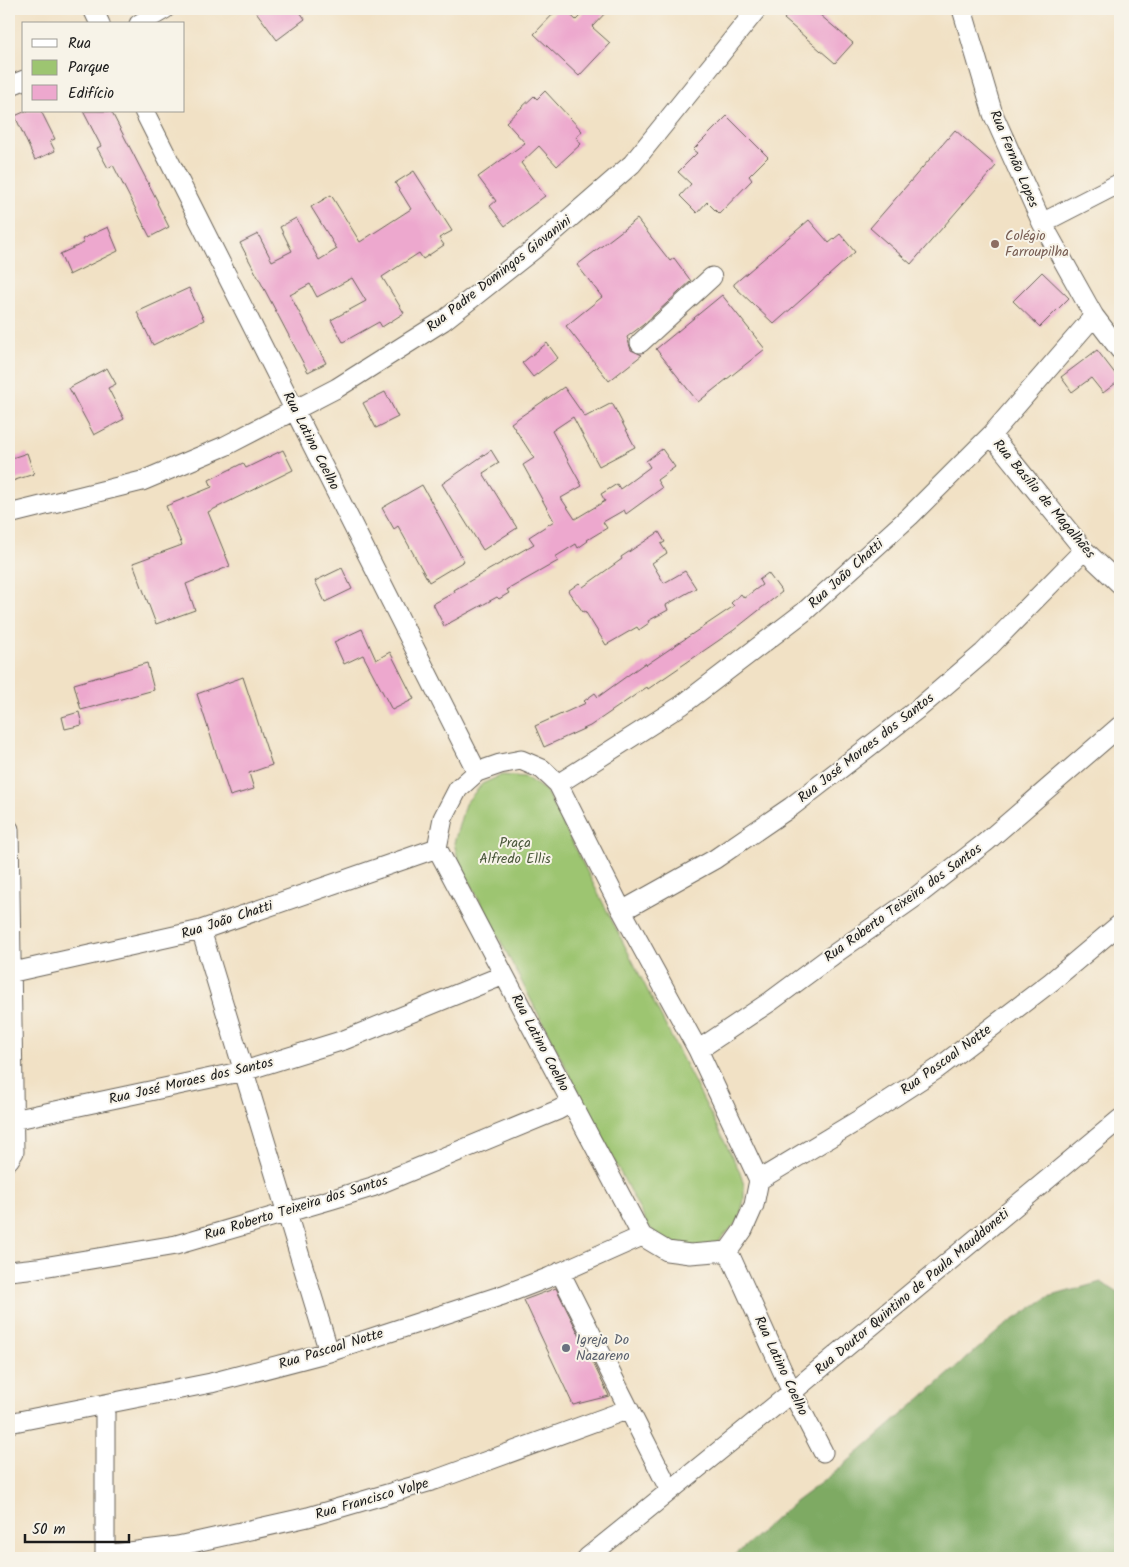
<svg xmlns="http://www.w3.org/2000/svg" width="1129" height="1567" font-family="Kalam,sans-serif">
  <rect width="100%" height="100%" fill="#f7f3e8"/>
  <filter id="ink" filterUnits="userSpaceOnUse"><feTurbulence type="fractalNoise" baseFrequency=".02" numOctaves="2"/><feDisplacementMap in="SourceGraphic" scale="10" xChannelSelector="R" yChannelSelector="G"/><feConvolveMatrix kernelMatrix="1 2 1 2 8 2 1 2 1" color-interpolation-filters="sRGB"/></filter>
  <filter id="wash" filterUnits="userSpaceOnUse"><feTurbulence type="fractalNoise" baseFrequency=".0096" numOctaves="4" result="noise"/><feDisplacementMap in="SourceGraphic" scale="20" xChannelSelector="R" yChannelSelector="G"/><feGaussianBlur stdDeviation="1.12" result="paint"/><feColorMatrix in="noise" values="0 0 0 0 0 0 0 0 0 0 0 0 0 0 0 0 0 1.4 0 .05"/><feComposite in="paint" operator="in"/></filter>
  <g filter="url(#wash)">
    <rect width="100%" height="100%" fill="#f1e1c5"/>
    <!-- green -->
    <path fill="#9dc571" stroke="#5c7046" d="M502,775l23,2 21,14 193,379 5,15v15l-5,20 -23,24 -16,6 -38,-10 -14,-14 -190,-367 -4,-16 11,-39 17,-20z"/>
    <!-- forest -->
    <path fill="#7eaa63" stroke="#4d6340" d="M1101,1282l19,12v264h-388l59,-53 47,-35 165,-143 45,-30z"/>
    <g id="blocks">
      <!-- building -->
      <path fill="#eda8ce" d="M254,9h44l7,10 -28,21z
        M558,9h6l12,11 11,-11h22l-17,18 18,16 -31,33 -45,-42z
        M792,9h21l40,34 -18,20 -51,-44z
        M545,91l37,40 -6,7 5,6 -24,22 -18,-20 -18,17 24,33 -40,30 -15,-20 6,-5 -18,-24 47,-34 -19,-21 28,-26 3,3z
        M26,111h15l14,28 -5,2 5,10 -20,9 -20,-44z
        M83,111h28l47,91 -1,1 12,24 -19,10 -37,-72 -5,3 -11,-20 4,-2z
        M727,116l41,41 -19,19 3,4 -33,34 -12,-12 -10,11 -17,-17 11,-12 -13,-12 19,-19 -4,-3z
        M955,130l41,36 -85,98 -41,-36z
        M414,171l38,60 -13,7 5,7 -21,14 -4,-6 -37,24 22,36 -22,14 -3,-5 -36,20 -12,-22 35,-19 -14,-23 -35,19 -7,-13 -20,11 36,68 -18,9 -68,-129 18,-9 14,27 20,-10 -12,-24 16,-9 23,42 18,-11 -26,-42 20,-12 29,47 51,-33 -16,-26z
        M637,219l33,42 4,-3 17,23 -48,44 -16,12 4,13 11,5 -33,26 -43,-55 36,-29 -25,-32z
        M809,220l20,23 11,-9 15,18 -81,72 -40,-38v-2z
        M108,227l10,24 -49,24 -9,-21 24,-11 -2,-4z
        M1042,272l27,26 -29,29 -27,-26z
        M189,288l15,32 -51,25 -16,-33z
        M722,295l43,54 -67,53 -42,-53z
        M547,343l11,15 -25,19 -11,-14z
        M1097,350l23,30 -17,13 -12,-15 -19,14 -11,-15z
        M107,368l9,16 -8,4 16,31 -30,16 -25,-47z
        M564,387l21,30 27,-14 23,44 -36,19 -26,-49 -21,14 30,55 -21,12 14,21 30,-18 -4,-7 16,-10 3,5 30,-22 -4,-6 16,-12 13,18 -18,13 5,8 -36,26 -2,-4 -21,12 4,6 -20,12 1,1 -10,7 -2,-4 -21,13 3,4 -51,29 2,3 -10,6 -2,-2 -53,29 -11,-22 22,-12 -1,-2 80,-46 -5,-7 25,-16 -31,-56 11,-7 -23,-35z
        M385,392l13,25 -22,11 -13,-25z
        M283,450l10,20 -85,42 22,54 -44,18 9,26 -39,14 -23,-61 49,-18 -16,-39 46,-19 -3,-7 34,-17 3,5z
        M491,450l8,13 -16,10 34,55 -34,22 -41,-66z
        M27,453l7,21 -25,8v-23z
        M422,485l42,76 -35,21 -31,-56 -4,3 -12,-21z
        M659,532l6,10 -4,2 6,9 -15,10 12,20 21,-12 11,17 -30,17 2,5 -20,11 1,2 -10,7 -2,-3 -31,18 -21,-34 -2,1 -15,-21 11,-8 4,4 39,-28 -1,-2z
        M342,568l10,21 -27,13 -10,-21z
        M768,573l14,19 -48,38 -86,59 -1,-2 -57,39 -46,21 -9,-21 51,-23 -2,-2 11,-8 3,4 47,-34 1,2 88,-59 -3,-3 10,-9 3,4 18,-13 -3,-5z
        M362,629l14,31 14,-8 24,47 -22,11 -29,-55 -19,9 -10,-22z
        M147,663l7,27 -73,20 -7,-26z
        M243,677l29,88 -23,8 5,16 -24,7 -33,-102z
        M79,712l3,13 -17,4 -3,-12z
        M556,1288l39,79 14,29 -36,9 -49,-105z"/>
    </g>
  </g>
  <g filter="url(#ink)">
    <use href="#blocks" fill-opacity="0" stroke="#676157" stroke-width="1"/>
    <g fill="none" stroke-linecap="round" stroke-linejoin="round">
      <!-- minor casing -->
      <g stroke="#676157" stroke-width="21">
        <path id="minor" d="M93,9l7,15
          M962,9l31,105 49,109 52,93 26,34
          M139,24l26,-15
          M9,86l15,-6
          M144,111l333,661
          M1042,223l78,-40
          M640,343l72,-66
          M991,435l93,115 36,34
          M9,514l133,-33 83,-35 112,-58 106,-67 90,-71 99,-86 125,-155
          M521,760l21,9 16,15 64,127 76,139 61,130 -5,25 -11,25 -15,21 -38,3 -23,-3 -25,-15 -205,-388 6,-30 15,-29 19,-17 23,-8z
          M558,784l124,-79 122,-93 106,-96 81,-81 103,-119
          M9,829l5,323 -5,8
          M622,911l93,-52 76,-52 128,-99 64,-55 101,-103
          M201,930l128,422
          M9,973l192,-43 236,-82
          M698,1050l73,-49 62,-46 84,-59 69,-54 134,-116
          M13,1120l231,-49 100,-31 160,-65
          M759,1180l98,-59 80,-52 114,-87 69,-58
          M728,1251l64,141 31,60
          M9,1271l28,-3 139,-23 157,-46 39,-12 186,-77 13,-7
          M560,1272l110,219
          M105,1405v153
          M9,1423l202,-40 118,-31 174,-57 47,-18 92,-41
          M105,1555l73,-9 130,-29 127,-37 194,-71
          M587,1558l205,-166 328,-273"/>
      </g>
      <!-- minor -->
      <use href="#minor" stroke="#fff" stroke-width="19"/>
    </g>
  </g>
  <!-- markers -->
  <circle fill="#8d6e63" stroke="#f7f3e8" stroke-width="2" cx="995" cy="244" r="5"/>
  <circle fill="#6b7280" stroke="#f7f3e8" stroke-width="2" cx="566" cy="1348" r="5"/>
  <g text-anchor="middle" dominant-baseline="central" stroke-width="4" stroke-linejoin="round" paint-order="stroke">
    <!-- street labels -->
    <g font-size="14" fill="#1c1c1c" stroke="#f7f3e8">
      <text transform="translate(1014 159) rotate(67)">Rua Fernão Lopes</text>
      <text transform="translate(499 274) rotate(-38)">Rua Padre Domingos Giovanini</text>
      <text transform="translate(311 441) rotate(63)">Rua Latino Coelho</text>
      <text transform="translate(1044 499) rotate(50)">Rua Basílio de Magalhães</text>
      <text transform="translate(846 574) rotate(-42)">Rua João Chatti</text>
      <text transform="translate(866 748) rotate(-38)">Rua José Moraes dos Santos</text>
      <text transform="translate(903 903) rotate(-36)">Rua Roberto Teixeira dos Santos</text>
      <text transform="translate(227 920) rotate(-18)">Rua João Chatti</text>
      <text transform="translate(540 1043) rotate(62)">Rua Latino Coelho</text>
      <text transform="translate(946 1060) rotate(-36)">Rua Pascoal Notte</text>
      <text transform="translate(191 1081) rotate(-13)">Rua José Moraes dos Santos</text>
      <text transform="translate(296 1208) rotate(-17)">Rua Roberto Teixeira dos Santos</text>
      <text transform="translate(912 1292) rotate(-40)">Rua Doutor Quintino de Paula Mauddoneti</text>
      <text transform="translate(331 1349) rotate(-17)">Rua Pascoal Notte</text>
      <text transform="translate(781 1366) rotate(65)">Rua Latino Coelho</text>
      <text transform="translate(372 1499) rotate(-16)">Rua Francisco Volpe</text>
    </g>
    <!-- education labels -->
    <g font-size="14" fill="#785e54" stroke="#f7f3e8" text-anchor="start">
      <text x="1005" y="236">Colégio<tspan x="1005" dy="16">Farroupilha</tspan></text>
    </g>
    <!-- park labels -->
    <g font-size="14" fill="#49573a" stroke="#f7f3e8">
      <text x="515" y="843">Praça<tspan x="515" dy="16">Alfredo Ellis</tspan></text>
    </g>
    <!-- worship labels -->
    <g font-size="14" fill="#5b616d" stroke="#f7f3e8" text-anchor="start">
      <text x="576" y="1340">Igreja Do<tspan x="576" dy="16">Nazareno</tspan></text>
    </g>
  </g>
  <!-- margin -->
  <rect width="1129" height="1567" fill="none" stroke="#f7f3e8" stroke-width="30"/>
  <!-- legend -->
  <rect x="22" y="22" width="162" height="90" fill="#f7f3e8" stroke="#9f9d96"/>
  <rect x="32" y="39" width="25" height="8" fill="#ffffff" stroke="#9f9d96"/>
  <text x="68" y="48" font-size="15" fill="#1c1c1c">Rua</text>
  <rect x="32" y="60" width="25" height="15" fill="#9dc571" stroke="#9f9d96"/>
  <text x="68" y="72" font-size="15" fill="#1c1c1c">Parque</text>
  <rect x="32" y="85" width="25" height="15" fill="#eda8ce" stroke="#9f9d96"/>
  <text x="68" y="98" font-size="15" fill="#1c1c1c">Edifício</text>
  <!-- scale -->
  <path d="M25 1534v8h104v-8" fill="none" stroke="#1c1c1c" stroke-width="2.5"/>
  <text x="32" y="1534" font-size="15" fill="#1c1c1c" stroke="#f7f3e8" stroke-width="4" paint-order="stroke">50 m</text>
</svg>
